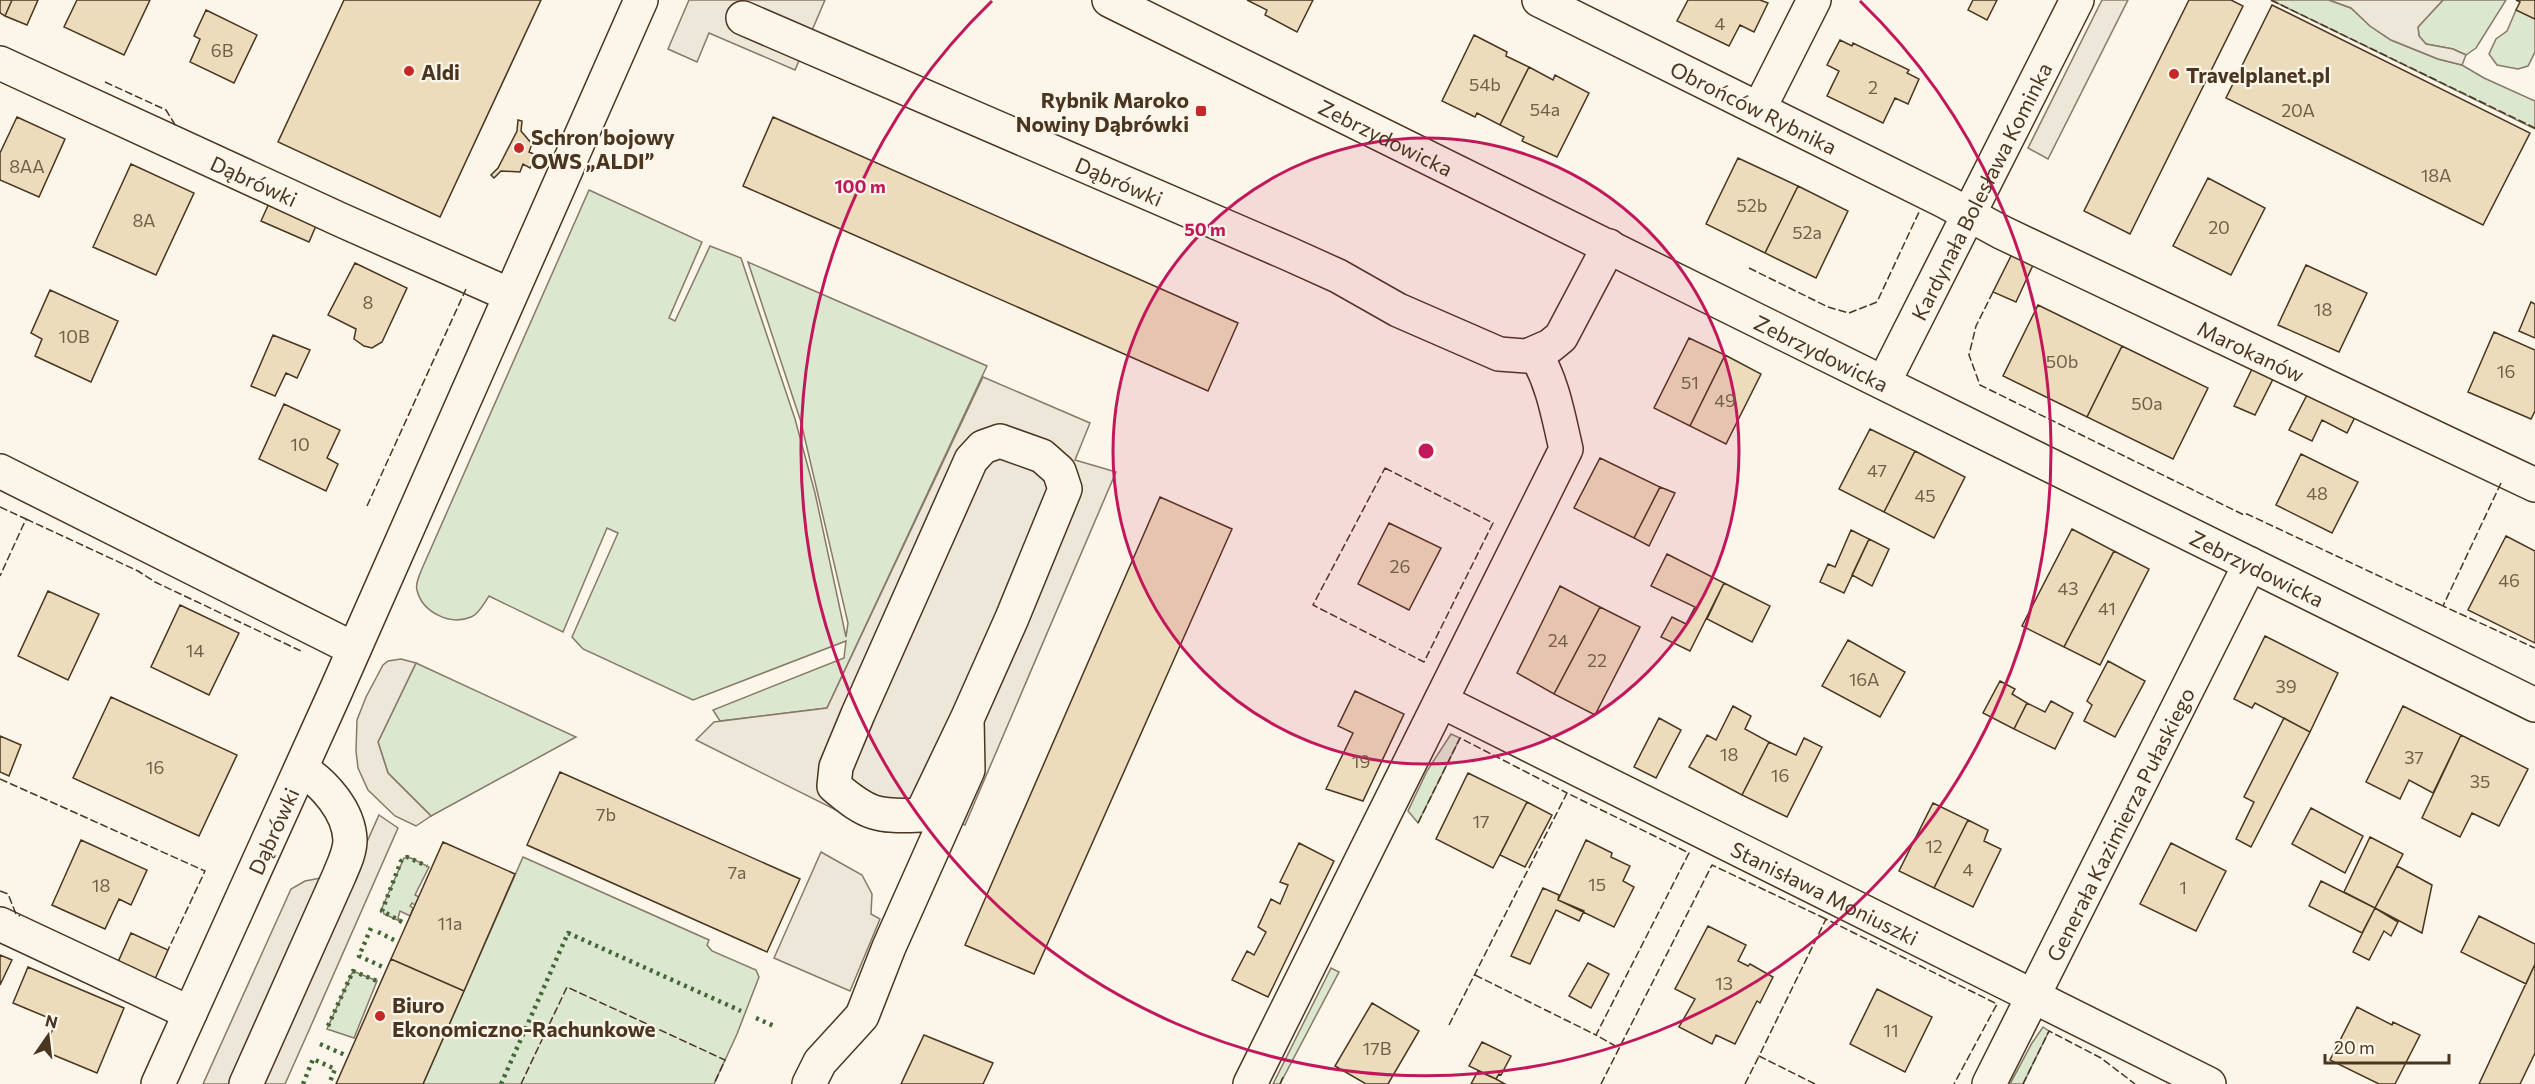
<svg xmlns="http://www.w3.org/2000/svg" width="2535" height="1084" font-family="Commissioner,sans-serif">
  <rect width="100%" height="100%" fill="#fbf6e9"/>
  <!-- green -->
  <path fill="#dce7d0" stroke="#887966" stroke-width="1.5" d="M2271,0h58l22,8 19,18 21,14 47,19 24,6 22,13 51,23v28z
    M2443,0h63l-30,48 -10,7 -13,-6 -27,-5 -7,-8 -1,-9z
    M2516,10l19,9v33l-7,14 -10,3 -21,-4 -8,-11 7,-15 11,-8z
    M589,190l113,52 -33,76 6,3 35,-75 31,12 54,161 20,74 31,144 2,-14 -47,-201 -53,-160 239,104 -160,342 -107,13 -7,-11 131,-52 2,-17 -153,59 -110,-51 -11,-12 46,-104 -11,-5 -44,104 -74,-36c-5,7 -10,18 -18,21 -21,9 -49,-5 -54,-27 -2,-6 2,-13 4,-19z
    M416,663l160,74 -145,79 -43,-43 -10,-31z
    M1451,734l9,4 -42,85 -10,-12 19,-40z
    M523,857l186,83 -2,5 5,6 44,19 3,7 -22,57 -23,50h-291z
    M404,858h7l18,9 -14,28 4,2 -4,8 -3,-2 -2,3 3,2 -3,8 -10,-5 -2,7 4,4 -18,-8 -2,-6z
    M1331,968l8,4 -59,112h-7z
    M353,971l24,10 -23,57 -27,-9z
    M2043,1027l6,4 -26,53h-13l22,-41z"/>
  <!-- parking -->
  <path fill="#ede7d9" stroke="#887966" stroke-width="1.5" d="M689,0h136l-30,70 -86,-37 -12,29 -29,-13z
    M2102,0h26l-80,159 -20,-11z
    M2329,0h114l-25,27 1,9 7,8 27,5 13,6 -4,10 -24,-6 -47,-19 -21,-14 -19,-18z
    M983,377l107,46 -15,37 41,12 -151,353 -35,-15 -20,19 -9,3h-16l-9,-2 -180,-90 18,-18 113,-14z
    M401,659l15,4 -38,79 10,31 43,43 -15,10 -21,-10 -27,-26 -10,-22 -2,-17 1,-31 9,-23 17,-32 5,-4z
    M379,815l19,13 -88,200 -25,56h-26z
    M821,852l41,23 10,19 -1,20 9,5 -30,72 -76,-33z
    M326,877l-94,207h-29l88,-195 14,-8z"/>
  <!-- building -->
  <path fill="#ecdcbc" stroke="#4a3520" stroke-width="1.5" d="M0,0h12l-7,16 -5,-3z
    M12,0h26l-11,25 -22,-9z
    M77,0h73l-26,55 -60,-28z
    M344,0h197l-101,217 -162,-75z
    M1247,0h66l-16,32 -32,-17 2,-5z
    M1688,0h72l8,3 -14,29 -14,-7 -11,21 -52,-25z
    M1973,0h24l-10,20 -19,-10z
    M2189,0h42l12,6 -113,228 -46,-23z
    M2516,0h19v19l-19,-9 4,-8z
    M2272,5l258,128 -47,92 -257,-127z
    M206,10l51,25 -23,48 -44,-21 10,-23 -6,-3z
    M1474,35l33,17 -1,4 23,11 -29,58 -23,-12 -2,4 -33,-16z
    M1840,40l12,6 1,-3 56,27 -2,3 12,6 -11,25 -13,-6 -12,25 -56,-27 12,-25 -12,-6z
    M1529,67l24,13 2,-5 34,18 -32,64 -35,-16 2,-4 -24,-12z
    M17,117l48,22 -26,58 -39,-17v-27z
    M773,117l465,206 -30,68 -465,-205z
    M518,120l4,1 -1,10 11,13 -3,8 7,3 -6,13 -7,-4 -3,8 -19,-1 -7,7 -3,-3 7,-7 19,-37z
    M1738,158l60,28 -33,67 -59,-29z
    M131,164l63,29 -38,82 -63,-28z
    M2208,178l57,30 -34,67 -58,-29z
    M1798,186l50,25 -32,67 -51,-25z
    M271,199l48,20 -10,23 -48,-21z
    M2012,254l22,9 -18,39 -23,-10z
    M355,263l52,25 -25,54 -10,6 -8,-2 -10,-7 2,-10 -28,-14z
    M2306,265l61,28 -28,59 -61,-27z
    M50,290l68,31 -27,61 -56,-26 7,-17 -11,-6z
    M2531,302l4,2v34l-16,-7z
    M2038,305l84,41 -35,71 -84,-41z
    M2494,332l41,18v61l-4,8 -63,-27z
    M273,335l37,15 -13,28 -11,-5 -11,23 -24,-10z
    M1689,338l36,17 -35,71 -36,-18z
    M2122,346l86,42 -35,71 -86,-42z
    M1725,355l36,19 -35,70 -36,-18z
    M2253,367l21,10 -19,38 -21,-9z
    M2308,393l48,22 -9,18 -25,-13 -10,21 -23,-11z
    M284,404l56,26 -13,28 11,6 -12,27 -67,-32z
    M1870,429l45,22 -31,61 -45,-23z
    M1915,451l50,26 -31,61 -50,-26z
    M2301,454l57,28 -26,51 -56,-28z
    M1600,458l60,29 -26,51 -60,-30z
    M1660,487l15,6 -26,53 -15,-8z
    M1160,497l72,32 -198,445 -69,-29z
    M1389,523l52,25 -32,62 -51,-26z
    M2072,529l42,22 -50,96 -42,-21z
    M1851,530l18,9 -25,54 -24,-11 8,-18 7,3z
    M2506,536l29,15v92l-67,-33z
    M1869,539l20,10 -17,37 -20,-11z
    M2114,551l35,18 -49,96 -36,-18z
    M1667,554l57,29 -34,68 -29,-14 11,-20 14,7 9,-17 -44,-21z
    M1724,583l46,23 -18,36 -45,-23z
    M1560,586l40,21 -46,87 -37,-21z
    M48,591l51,23 -31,66 -50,-24z
    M180,605l59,28 -30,62 -58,-28z
    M1600,607l40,20 -45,88 -41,-21z
    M2265,636l73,37 -28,59 -55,-29 -3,5 -18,-9z
    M1848,640l57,32 -25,45 -58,-31z
    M2108,661l37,20 -30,56 -31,-16 8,-16 -5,-4z
    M2000,681l15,8 -3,5 15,9 -13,26 -31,-16z
    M1355,691l49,23 -41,87 -37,-12 27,-56 -15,-7z
    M111,697l126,58 -38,81 -126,-58z
    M2051,701l22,12 -18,36 -41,-20 13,-26 18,9z
    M1733,706l18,10 -6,13 24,13 -27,53 -53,-28 18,-32 9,5z
    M2403,706l58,29 -28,58 -24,-13 -9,19 -34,-17z
    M1659,718l22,12 -25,48 -22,-11z
    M2284,718l26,14 -59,115 -15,-8 18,-37 -10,-5z
    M2461,735l67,34 -29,57 -27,-13 -12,24 -38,-19z
    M0,736l21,9 -12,31 -9,-4z
    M1804,738l18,9 -35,70 -45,-22 27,-53 27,13z
    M560,772l240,107 -33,73 -240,-107z
    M1468,773l59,29 -34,66 -57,-29z
    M1527,802l25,13 -27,52 -25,-12z
    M1933,803l35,17 -34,68 -35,-17z
    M2311,808l52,28 -18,37 -53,-29z
    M1968,820l20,10 -4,11 17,8 -28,58 -39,-19z
    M2370,837l33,17 -28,54 -31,-16z
    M81,840l66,30 -16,35 -12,-6 -14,30 -53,-24z
    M1586,840l26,13 -1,4 19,9 -7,15 11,6 -20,40 -56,-27z
    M443,842l72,32 -51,117 -73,-32z
    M1299,843l35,18 -66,136 -36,-17 15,-29 7,4 12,-23 -8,-5 13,-28 9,5 8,-19 -8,-3z
    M2171,843l55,28 -30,60 -56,-27z
    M2397,866l35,19 -10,48 -47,-25z
    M2321,881l54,27 -13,25 -53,-27z
    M1543,888l16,7 -1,5 26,11 -5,10 -23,-11 -26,54 -19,-8z
    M2375,908l23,14 -7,14 -7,-5 -15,29 -16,-8z
    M2479,916l56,28v20l-9,20 -65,-32z
    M1708,926l38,19 -8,16 10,5 2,-2 23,13 -13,26 -3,-2 -22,43 -19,-9 -4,9 -33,-17 16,-28 -20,-10z
    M131,933l37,17 -13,29 -37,-17z
    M0,955l12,5 -12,25z
    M391,959l73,32 -41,93h-87z
    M1588,963l21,11 -18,34 -22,-12z
    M2535,964v89l-15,31h-41z
    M28,967l96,41 -27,65 -53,-22 12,-30 -43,-18z
    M1877,989l55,28 -27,55 -55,-28z
    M1372,1003l47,28 -31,53h-22l-31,-18z
    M2357,1007l35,18 1,-3 27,13 -25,49h-16l-49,-24z
    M924,1035l69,28 -10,21h-82z
    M1482,1042l29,14 -10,19 -2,-1 -3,5 -27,-13z
    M1478,1071l18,8 9,5h-34z"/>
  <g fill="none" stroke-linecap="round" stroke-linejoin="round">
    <!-- minor casing -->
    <g stroke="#4a3520" stroke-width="36">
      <g id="minor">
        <path id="s1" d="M1109,0l1426,705"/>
        <path id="s2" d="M1539,0l407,202 55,30 534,253"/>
        <path id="s3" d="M743,18l544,235 51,23 60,34 101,44 28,2 23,-10 11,-9 48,-91"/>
        <path id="s4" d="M0,63l341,157 169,75"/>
        <path d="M1759,109l55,-109"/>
        <path id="s5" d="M1884,382l193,-382"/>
        <path d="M0,471l354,178"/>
        <path id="s6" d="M1441,701l768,383"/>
        <path d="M0,924l190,89"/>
        <path id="s7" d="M158,1084l176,-389 307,-695"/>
        <path d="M246,1084l93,-208c5,-12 11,-24 11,-36 -1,-29 -26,-57 -49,-71"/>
        <path d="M809,1084l11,-22 42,-46 27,-69 79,-177 -1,-51 45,-101 53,-129 -6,-18 -17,-15 -42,-15 -17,6 -12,13 -113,254 -22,53 -2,19c34,29 43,31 87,29l46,-96"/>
        <path d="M1250,1084l316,-635c-8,-34 -13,-66 -31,-96"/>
        <path id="s8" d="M1989,1084l261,-520"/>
      </g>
    </g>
    <!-- minor -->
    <use href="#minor" stroke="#fbf6e9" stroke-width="33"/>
    <!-- hedge -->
    <path stroke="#436837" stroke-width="4.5" stroke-dasharray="3 4.5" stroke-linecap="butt" d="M402,922l-20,-11 19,-50 6,-4 20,9
      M371,928l-12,28 24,11
      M378,932l16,8
      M756,1018l20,9
      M328,1026l25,-55 24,10
      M320,1044l25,11
      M303,1084l10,-25 22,10 -6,15
      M501,1084l67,-151 173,78"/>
    <!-- fence -->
    <path stroke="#4a3520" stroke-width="1.5" stroke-dasharray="8 3" stroke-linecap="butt" d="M2271,0l264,128
      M105,82l61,28 11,18
      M1749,268l79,39 21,6 28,-11 42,-90
      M1993,292l-17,34 -7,29 11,30 264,130 3,-1 196,92
      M1385,468l108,55 -69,139 -111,-57z
      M2501,483l-58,123 92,42
      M367,506l99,-217
      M0,507l26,12 -26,57
      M26,519l112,52 17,11 146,69
      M0,779l205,92 -37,79
      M1418,823l42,-85 107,55
      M0,891l8,3 8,20 4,2
      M1475,975l121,60
      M1449,1025l118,-232 122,60 -93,182 23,13
      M521,1084l46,-97 158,73 -11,24
      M1280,1084l3,-7
      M1601,1084l111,-219 114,54
      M1745,1084l14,-28
      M1815,1084l-56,-28 67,-137 171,85 -43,80
      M2023,1084l26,-53 52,27 34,26"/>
  </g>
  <!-- distance rings -->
  <circle cx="1426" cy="451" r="313" fill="#c2185b" fill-opacity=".12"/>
  <g fill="none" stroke="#c2185b" stroke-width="3">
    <circle cx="1426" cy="451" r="313"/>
    <path d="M1860 1A625 625 0 1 1 992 1"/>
  </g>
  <!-- markers -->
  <g fill="#c62828" stroke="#fbf6e9" stroke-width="2">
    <circle cx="409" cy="71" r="6"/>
    <circle cx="2174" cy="74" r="6"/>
    <rect x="1195" y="105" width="12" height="12" rx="3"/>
    <circle cx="519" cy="148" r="6"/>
    <circle cx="380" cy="1016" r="6"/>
  </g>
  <g text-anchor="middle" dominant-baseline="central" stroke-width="4.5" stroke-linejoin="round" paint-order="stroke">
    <!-- number labels -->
    <g font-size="18" fill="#725f47">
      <text x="1720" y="23">4</text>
      <text x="222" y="50">6B</text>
      <text x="1485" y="84">54b</text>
      <text x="1873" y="87">2</text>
      <text x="1545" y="109">54a</text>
      <text x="2298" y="110">20A</text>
      <text x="27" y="166">8AA</text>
      <text x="2436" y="175">18A</text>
      <text x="1752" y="205">52b</text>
      <text x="144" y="220">8A</text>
      <text x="2219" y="227">20</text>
      <text x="1807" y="232">52a</text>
      <text x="368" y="302">8</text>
      <text x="2323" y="309">18</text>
      <text x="74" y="336">10B</text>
      <text x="2062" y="361">50b</text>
      <text x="2506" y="371">16</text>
      <text x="1690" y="382">51</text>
      <text x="1725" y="400">49</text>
      <text x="2147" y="403">50a</text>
      <text x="300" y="444">10</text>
      <text x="1877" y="470">47</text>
      <text x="2317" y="493">48</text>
      <text x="1925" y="495">45</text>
      <text x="1400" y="566">26</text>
      <text x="2509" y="580">46</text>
      <text x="2068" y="588">43</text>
      <text x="2107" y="608">41</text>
      <text x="1558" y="640">24</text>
      <text x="195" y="650">14</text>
      <text x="1597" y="660">22</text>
      <text x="1864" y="679">16A</text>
      <text x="2286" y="686">39</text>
      <text x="1729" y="754">18</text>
      <text x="2414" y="757">37</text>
      <text x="1361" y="761">19</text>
      <text x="155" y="767">16</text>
      <text x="1780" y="775">16</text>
      <text x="2480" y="781">35</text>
      <text x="606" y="814">7b</text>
      <text x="1481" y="821">17</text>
      <text x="1934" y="846">12</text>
      <text x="1968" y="869">4</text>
      <text x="737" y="872">7a</text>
      <text x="1597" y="884">15</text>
      <text x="101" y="885">18</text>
      <text x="2183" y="887">1</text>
      <text x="450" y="923">11a</text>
      <text x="1724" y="983">13</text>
      <text x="1891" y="1030">11</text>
      <text x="1377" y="1048">17B</text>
    </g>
    <!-- poi labels -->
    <g font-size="21" font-weight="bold" fill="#4a3520" stroke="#fbf6e9" text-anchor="start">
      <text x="421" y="71">Aldi</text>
      <text x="2186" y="74">Travelplanet.pl</text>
      <text x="1189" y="99" text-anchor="end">Rybnik Maroko<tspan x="1189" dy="24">Nowiny Dąbrówki</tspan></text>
      <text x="531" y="136">Schron bojowy<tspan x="531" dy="24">OWS „ALDI”</tspan></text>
      <text x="392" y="1004">Biuro<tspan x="392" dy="24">Ekonomiczno-Rachunkowe</tspan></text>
    </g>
    <!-- street labels -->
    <g font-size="21" fill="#4a3520" stroke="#fbf6e9">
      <text stroke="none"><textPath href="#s2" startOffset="240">Obrońców Rybnika</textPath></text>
      <text stroke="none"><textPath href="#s1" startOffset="309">Zebrzydowicka</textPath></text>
      <text stroke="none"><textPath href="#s4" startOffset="280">Dąbrówki</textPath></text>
      <text stroke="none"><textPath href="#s3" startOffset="410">Dąbrówki</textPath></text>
      <text stroke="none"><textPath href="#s5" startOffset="214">Kardynała Bolesława Kominka</textPath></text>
      <text stroke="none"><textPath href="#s2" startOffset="794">Marokanów</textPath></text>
      <text stroke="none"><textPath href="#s1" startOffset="795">Zebrzydowicka</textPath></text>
      <text stroke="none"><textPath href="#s1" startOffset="1281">Zebrzydowicka</textPath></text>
      <text stroke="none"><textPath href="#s8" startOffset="291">Generała Kazimierza Pułaskiego</textPath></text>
      <text stroke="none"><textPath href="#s7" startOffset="278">Dąbrówki</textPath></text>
      <text stroke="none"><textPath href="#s6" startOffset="429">Stanisława Moniuszki</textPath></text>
    </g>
  </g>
  <circle cx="1426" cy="451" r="9" fill="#c2185b" stroke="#fbf6e9" stroke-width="3"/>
  <g font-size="18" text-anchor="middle" font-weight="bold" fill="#c2185b" stroke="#fbf6e9" stroke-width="4.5" stroke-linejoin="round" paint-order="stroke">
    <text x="860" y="193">100 m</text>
    <text x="1205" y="236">50 m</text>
  </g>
  <!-- north arrow -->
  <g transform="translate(48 1036) rotate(14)" stroke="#fbf6e9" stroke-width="4.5" paint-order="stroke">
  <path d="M0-4.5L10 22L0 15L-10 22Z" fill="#4a3520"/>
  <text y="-9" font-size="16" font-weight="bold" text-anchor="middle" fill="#4a3520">N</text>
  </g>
  <!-- scale -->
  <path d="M2325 1054v9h124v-9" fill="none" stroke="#4a3520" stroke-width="3"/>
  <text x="2334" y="1054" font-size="18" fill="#4a3520" stroke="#fbf6e9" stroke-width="4.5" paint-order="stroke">20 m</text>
</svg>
